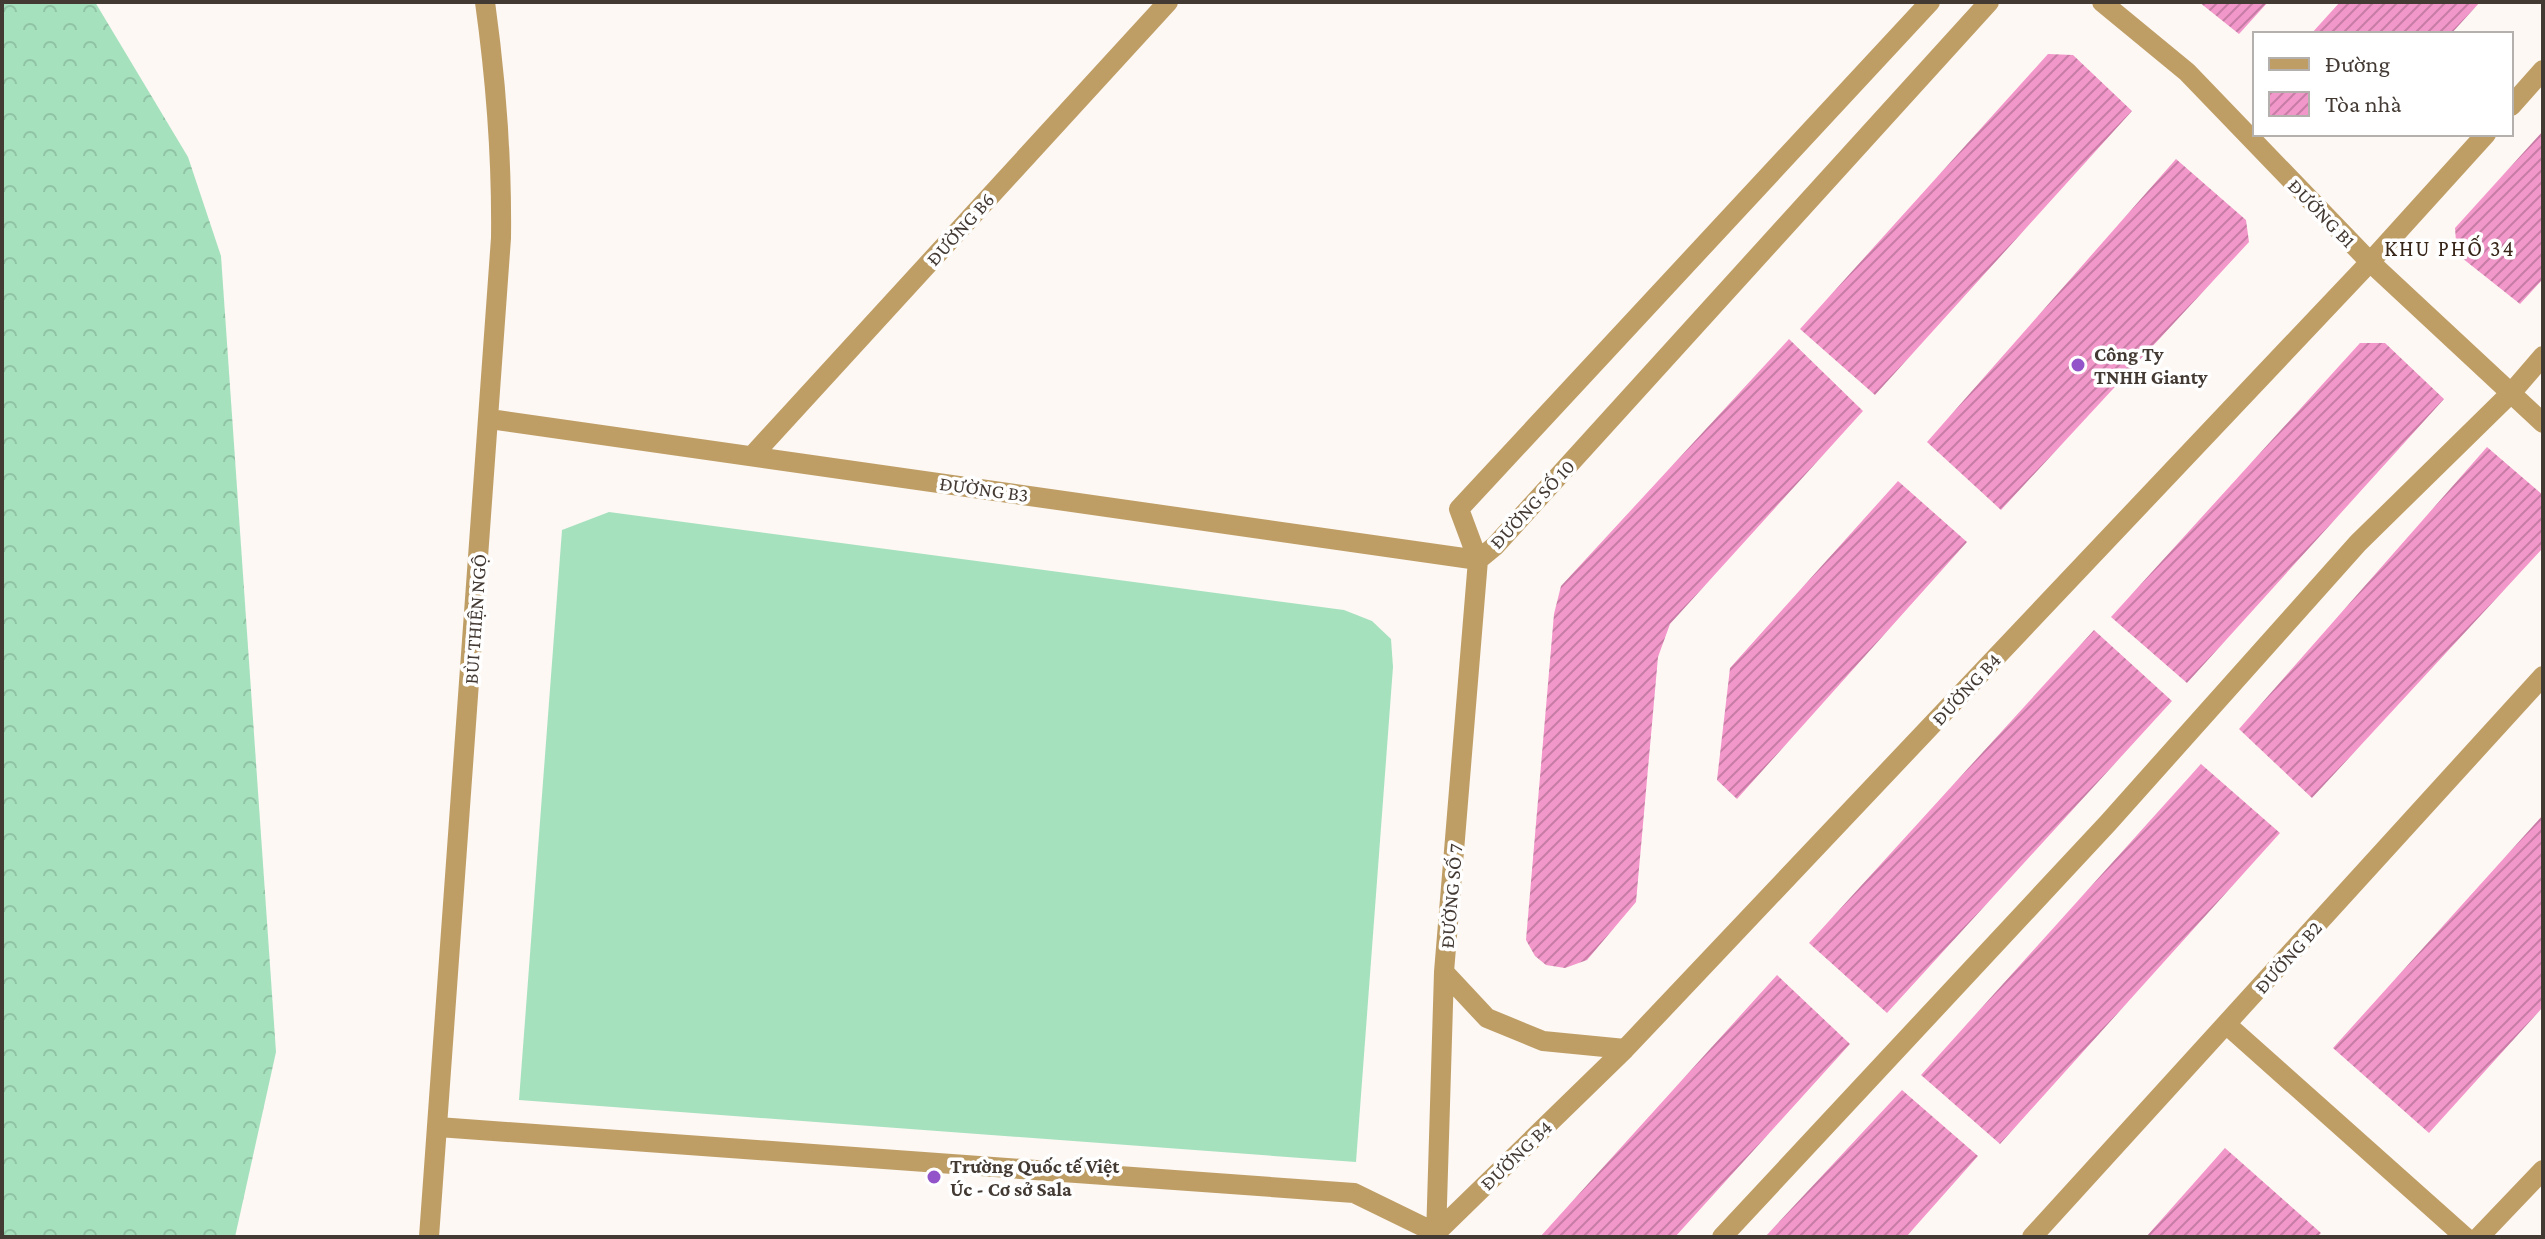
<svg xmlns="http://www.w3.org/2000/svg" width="2545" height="1239" font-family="'Crimson Pro',serif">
  <defs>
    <pattern id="forest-crowns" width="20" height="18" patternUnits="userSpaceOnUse" patternTransform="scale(2)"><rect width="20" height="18" fill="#a6e1be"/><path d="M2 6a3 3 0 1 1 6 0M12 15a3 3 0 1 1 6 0" fill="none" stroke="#90c2a4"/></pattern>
    <pattern id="building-hatch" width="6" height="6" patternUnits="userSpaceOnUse" patternTransform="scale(2)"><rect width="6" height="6" fill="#f297ca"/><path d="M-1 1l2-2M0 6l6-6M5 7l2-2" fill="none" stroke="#c67ca5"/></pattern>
  </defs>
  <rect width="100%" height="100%" fill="#fdf8f4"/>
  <!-- grass -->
  <path fill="#a6e1be" d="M609,512l735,98 28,11 19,18 2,28 -37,495 -837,-62 43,-570z"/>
  <!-- forest -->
  <path fill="url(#forest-crowns)" d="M2,2h93l93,155 33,99 55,796 -41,185h-233z"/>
  <!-- building -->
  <path fill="url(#building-hatch)" d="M2199,2h69l-29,32z
    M2340,2h140l-29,32h-140z
    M2048,54l25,1 59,56 -257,284 -75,-66z
    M2543,131v148l-23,25 -63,-50 -2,-26z
    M2176,159l70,61 3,22 -248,268 -74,-68z
    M1789,339l74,72 -193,213 -12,33 -22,245 -49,58 -22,8 -19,-3 -11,-9 -9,-16 28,-326 7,-28z
    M2360,343h25l59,56 -257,284 -76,-66z
    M2487,447l56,48v53l-231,250 -73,-69z
    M1898,481l69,61 -230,257 -20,-19 13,-112z
    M2094,630l78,71 -285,312 -78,-70z
    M2201,764l79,69 -280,311 -79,-69z
    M2543,815v192l-114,126 -96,-85z
    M1777,975l73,69 -175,193h-135z
    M1902,1090l76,66 -72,81h-141z
    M2225,1148l96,85 -4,4h-171z"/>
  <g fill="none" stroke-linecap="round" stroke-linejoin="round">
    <!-- minor -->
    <path stroke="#bf9e66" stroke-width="20" d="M2102,2l85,70 183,190 173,161
      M2511,106l32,-36
      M490,419l988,141
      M752,456l416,-454
      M1478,560l17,-14 494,-544
      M1444,972l43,46 56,23 82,8
      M2226,1024l239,213
      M438,1127l916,66 82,40
      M1436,1233l189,-184 745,-787 116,-128
      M429,1237l72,-999c1,-80 -5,-157 -16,-236
      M1436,1237l8,-265 34,-412 -19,-51 471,-507
      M1722,1237l386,-414 250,-280 154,-151 31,-36
      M2032,1237l511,-561
      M2479,1237l64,-67"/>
  </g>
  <!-- markers -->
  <g fill="#9353c9" stroke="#fff" stroke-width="3">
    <circle cx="2078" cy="365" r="8"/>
    <circle cx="934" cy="1177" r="8"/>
  </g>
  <g text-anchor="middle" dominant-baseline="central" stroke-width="7" stroke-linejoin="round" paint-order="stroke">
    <!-- street labels -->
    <g font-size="20" fill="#443a34" stroke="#fff">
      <text transform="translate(2322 213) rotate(46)">ĐƯỚNG B1</text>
      <text transform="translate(960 229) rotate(-48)">ĐƯỜNG B6</text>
      <text transform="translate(984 489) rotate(8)">ĐƯỜNG B3</text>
      <text transform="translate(1532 504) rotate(-47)">ĐƯỜNG SỐ 10</text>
      <text transform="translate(475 619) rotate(-86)">BÙI THIỆN NGỘ</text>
      <text transform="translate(1966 689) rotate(-47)">ĐƯỜNG B4</text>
      <text transform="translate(1451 896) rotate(-85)">ĐƯỜNG SỐ 7</text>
      <text transform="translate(2288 957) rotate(-48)">ĐƯỜNG B2</text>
      <text transform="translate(1516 1155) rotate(-44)">ĐƯỜNG B4</text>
    </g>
    <!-- poi labels -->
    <g font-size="20" font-weight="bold" fill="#443a34" stroke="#fff" text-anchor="start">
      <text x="2094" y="354">Công Ty<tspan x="2094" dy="23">TNHH Gianty</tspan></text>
      <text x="950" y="1166">Trường Quốc tế Việt<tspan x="950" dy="23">Úc - Cơ sở Sala</tspan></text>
    </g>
    <!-- neighbourhood labels -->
    <g font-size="22" letter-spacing="2" fill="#372518" stroke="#fff">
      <text x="2450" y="248">KHU PHỐ 34</text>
    </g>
  </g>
  <!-- border -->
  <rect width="2545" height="1239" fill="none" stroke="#443a34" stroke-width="8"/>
  <!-- legend -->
  <rect x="2253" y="32" width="260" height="104" fill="#ffffff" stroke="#b4b0ae" stroke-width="2"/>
  <rect x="2269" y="58" width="40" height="12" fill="#bf9e66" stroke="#b4b0ae" stroke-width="2"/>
  <text x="2325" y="72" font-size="24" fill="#443a34">Đường</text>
  <rect x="2269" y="92" width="40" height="24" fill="url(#building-hatch)" stroke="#b4b0ae" stroke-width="2"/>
  <text x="2325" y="112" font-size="24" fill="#443a34">Tòa nhà</text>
</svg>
